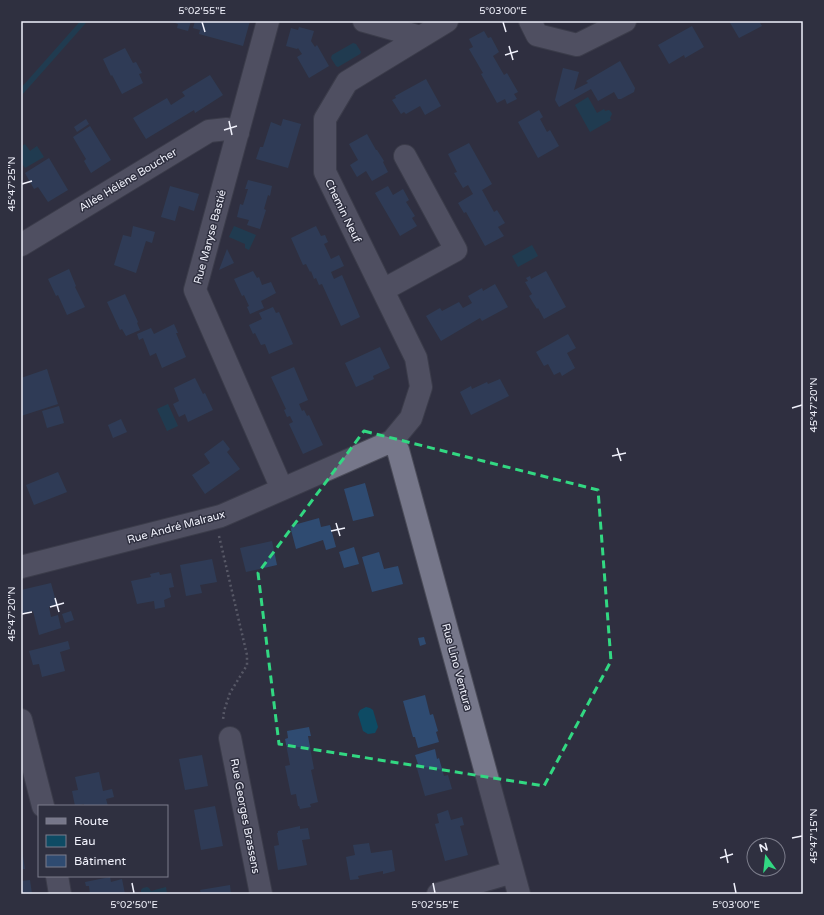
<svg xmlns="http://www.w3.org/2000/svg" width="824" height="915" font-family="'Varela Round',sans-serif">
  <rect width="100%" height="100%" fill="#2f3040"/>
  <!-- water -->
  <path fill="#0e4b64" d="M353,43l3,1 5,8 -1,2 -22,13 -2,-1 -5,-8 1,-3z
    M588,97l9,16 7,-4 1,2 4,-1 2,2 1,2 -2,4 1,2 -21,12 -15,-27z
    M25,144l5,7 7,-5 7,11 -19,11 -4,-6v-15z
    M234,226l22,9 -7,15 -4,-2v-4l-16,-7z
    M532,245l6,11 -20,11 -6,-11z
    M168,404l10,22 -11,5 -10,-22z
    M366,707l4,1 3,2 5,17 -3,6 -7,1 -5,-3 -5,-17 2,-4z
    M147,887l2,1 2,3 15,-4 1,7h-26v-4l2,-2z"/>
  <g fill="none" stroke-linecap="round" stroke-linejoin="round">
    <!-- stream -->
    <path stroke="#0e4b64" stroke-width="5.5" d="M21,92l63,-71"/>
  </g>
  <!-- building -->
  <path fill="#2f4b71" d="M169,21h22l-3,10 -11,-3 1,-4z
    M195,21h55l-7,25 -44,-12 1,-4 -7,-2z
    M729,21h30l3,5 -23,12z
    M692,26l12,21 -19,11 -1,-3 -15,9 -11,-19z
    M299,27l15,4 -3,10 4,6 2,-2 12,21 -20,12 -12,-21 5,-3 -4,-6 -1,1 -11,-3 5,-18 7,2z
    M484,31l4,7 3,-1 8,15 -6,4 11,19 3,-2 11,19 -4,2 3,5 -10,5 -2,-5 -8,4 -16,-29 2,-1 -14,-24 4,-2 -4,-8z
    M125,48l8,15 3,-1 6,11 -3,1 4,9 -21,11 -10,-19 -1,1 -8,-17z
    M620,61l15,27 -1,4 -13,7h-3l-4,-7 -16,9 -7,-12 -32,18 -4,-7 8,-32 16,4 -5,18 14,-7 -2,-2z
    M210,75l13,20 -28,18 -1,-3 -48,29 -13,-21 34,-20 4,7 14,-9 -3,-4z
    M426,79l15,27 -16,9 -5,-9 -14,8 -2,-2 -3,2 -9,-14 4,-2 -1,-2z
    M539,110l4,7 -3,2 7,13 3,-2 9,16 -21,12 -20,-36z
    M86,119l3,5 -12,8 -3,-5z
    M283,119l18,5 -13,44 -32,-9 4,-12h3l8,-25 10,4z
    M90,126l21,34 -20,13 -7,-12 2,-2 -13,-22z
    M367,134l9,16h1l7,11 -1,1 5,10 -16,9 -6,-10 -9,6 -7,-12 8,-5 -9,-16z
    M469,143l23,41 -10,6 12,22 3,-2 8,13 -7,4 6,9 -19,10 -19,-34 -2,1 -6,-10 15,-9 -5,-9 -5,3 -9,-15 3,-1 -9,-18z
    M49,158l19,32 -20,12 -10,-15 -4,2 -9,-16z
    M248,180l24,6 -2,10 -2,-1 -4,14 2,1 -6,19 -13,-4 2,-5 -12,-3 3,-13 3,1 5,-16h-3z
    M170,186l29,8 -5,17 -15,-5 -4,15 -14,-4z
    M388,186l5,9 10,-6 6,11 -3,2 9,14 -3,2 5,8 -17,10 -25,-43z
    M133,226l22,6 -3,11 -6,-2 -10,32 -22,-8 9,-30 8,2z
    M316,226l5,10 4,-1 3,7 -4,2 7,15 8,-4 5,11 -13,6 3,7 8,-4 18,42 -19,9 -19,-42 -3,1 -3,-7 -2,1 -3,-8 -1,1 -4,-8 -3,1 -12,-27z
    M227,249l7,14 -15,7z
    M69,269l7,17 -1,1 10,20 -18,8 -9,-20 -2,1 -8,-17z
    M253,271l4,7 2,-1 3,8 9,-3 5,11 -15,8 3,7 -14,6 -3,-7 2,-1 -5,-11 -2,1 -8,-17z
    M546,271l20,36 -22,12 -6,-11 -1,1 -8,-13 3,-2 -7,-12 3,-1 -2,-3 4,-2 1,3z
    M495,284l13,23 -26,14 -2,-3 -39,23 -15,-25 14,-8 2,3 17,-9 4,6 9,-5 -4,-7 14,-8 1,3z
    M125,294l13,28 -1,1 3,7 -14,6 -4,-7 -2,1 -13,-28z
    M273,307l3,6 3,-1 14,32 -24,10 -4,-10 -4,1 -6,-12 -2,1 -4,-9 13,-6 -3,-6z
    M174,324l4,9h-2l10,24 -24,11 -6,-15 -6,3 -7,-18 -4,2 -2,-6 14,-6 3,6z
    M568,334l8,14 -9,5 8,15 -13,8 -2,-4 -6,3 -6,-11 -4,2 -8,-14z
    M380,347l10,21 -17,8 1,3 -18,8 -11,-24z
    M294,367l14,33 -9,4 3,7 2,-1 3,6 2,-1 14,30 -20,9 -14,-30 4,-2 -3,-6 -3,1 -3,-7 2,-1 -15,-32z
    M47,369l11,35 -37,12v-38z
    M195,378l8,16 2,-1 8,17 -25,12 -3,-8 -6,3 -6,-13 6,-3 -5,-13z
    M500,379l9,17 -38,19 -11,-23 11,-6 1,3 15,-7 1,2z
    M59,406l5,17 -17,5 -5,-17z
    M121,419l6,13 -14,6 -5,-13z
    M223,440l7,9 -3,3 13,17 -35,25 -13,-19 18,-12 -6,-9z
    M58,472l9,20 -33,13 -8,-20z
    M365,483l9,33 -21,5 -9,-32z
    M319,518l2,9 9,-2 6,22 -10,3 -3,-10 -27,9 -6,-23z
    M272,541l5,24 -31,7 -6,-24z
    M354,547l5,17 -15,4 -5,-16z
    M379,552l5,17 14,-3 5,18 -31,8 -10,-35z
    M212,559l5,23 -17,3 2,8 -16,3 -6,-31z
    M159,572l1,3 11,-2 3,14 -5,1 2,9 -7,3 1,7 -10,2 -1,-8 -17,3 -6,-23 20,-4 -1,-3z
    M51,583l6,22 -8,2 2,10 7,-2 3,13 -22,7 -6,-24 -12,3v-24z
    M71,611l3,9 -9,3 -3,-9z
    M424,637l2,7 -6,2 -2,-8z
    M68,641l2,8 -10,3 5,19 -23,6 -3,-13 -6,1 -4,-14z
    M425,695l5,20 3,-1 5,17 -2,1 3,10 -21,6 -3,-11h-2l-10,-36z
    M309,727l2,9h-3l6,33 -3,1 7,32 -8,2 1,3 -11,2 -1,-3h-1l-2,-12 -5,1 -6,-29 5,-1 -5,-26 3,-1 -1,-7z
    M435,749l2,10 2,-1 5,18 4,-1 4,14 -27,7 -9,-31 2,-1 -3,-9z
    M202,755l6,31 -23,4 -6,-31z
    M99,772l4,19 9,-2 2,8 -8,2 2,7h-24v-2l-9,2 -3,-15 6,-1 -3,-13z
    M215,806l8,40 -22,4 -7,-40z
    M448,810l3,10 11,-3 2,8 -4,1 8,29 -23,6 -10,-37 4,-1 -2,-9z
    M300,826v3l8,-1 2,11 -8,1 5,25 -29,5 -4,-24 5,-1 -2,-12h1v-2z
    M369,843l2,10 21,-3 3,21 -12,3v-3l-25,5 1,3 -9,1 -4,-23 9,-2 -2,-10z
    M21,850h1l3,19h-4z
    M110,877l1,5 11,-3 3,15h-35l-1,-8h-3l-1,-4z
    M30,880l2,14h-11v-13z
    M230,885l1,9h-30l-1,-4z"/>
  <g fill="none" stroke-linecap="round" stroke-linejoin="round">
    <!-- minor casing -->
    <g stroke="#4b4c59" stroke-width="24">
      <path id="minor" d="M268,21l-73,269 87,199
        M364,21l57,16
        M530,21l7,14 40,10 48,-24
        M21,245l188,-114 18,-2 11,4
        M383,290l73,-40 -51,-94
        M392,441l6,9 121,444
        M21,567l200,-51 171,-75 19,-23 10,-31 -5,-29 -91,-186v-53l22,-37 100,-61
        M21,720l22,86
        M230,738l31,156
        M57,876l3,18
        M438,894l75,-22"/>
    </g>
    <!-- path -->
    <path stroke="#888996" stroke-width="2.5" stroke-dasharray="2 3" stroke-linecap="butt" d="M219,536l28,119v10l-17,28 -6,18 -1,9"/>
    <!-- minor -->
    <use href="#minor" stroke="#76778a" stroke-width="22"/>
  </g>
  <!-- marked area -->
  <path d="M0 0H824V915H0ZM364,431l234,59 13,171 -67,125 -265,-42 -21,-171z" fill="#2f3040" fill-opacity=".55" fill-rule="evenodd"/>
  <path fill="none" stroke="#32d882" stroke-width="3" stroke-dasharray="8 5" stroke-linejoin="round" d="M364,431l234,59 13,171 -67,125 -265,-42 -21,-171z"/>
  <!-- ticks -->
  <path fill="none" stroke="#f0f1fb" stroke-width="1.5" d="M202,22l3,10M503,22l3,10M509,46l4,14M505,55l13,-4M229,121l3,14M224,130l13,-4M22,184l10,-3M792,408l10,-3M617,448l4,13M612,456l14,-3M336,523l4,13M331,531l14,-3M55,598l4,14M50,607l14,-4M22,614l10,-2M792,838l10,-2M725,849l3,14M720,858l13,-4M132,883l2,10M433,883l2,10M734,883l2,10"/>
  <g text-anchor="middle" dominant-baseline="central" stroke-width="3" stroke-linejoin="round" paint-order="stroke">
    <!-- street labels -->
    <g font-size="11" fill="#f0f1fb" stroke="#2f3040">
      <text transform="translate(128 180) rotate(-31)">Allée Hélène Boucher</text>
      <text transform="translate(343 211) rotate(64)">Chemin Neuf</text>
      <text transform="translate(210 237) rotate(-75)">Rue Maryse Bastié</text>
      <text transform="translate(176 527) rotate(-15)">Rue André Malraux</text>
      <text transform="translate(457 667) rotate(75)">Rue Lino Ventura</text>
      <text transform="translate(245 816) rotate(79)">Rue Georges Brassens</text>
    </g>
  </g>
  <!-- border -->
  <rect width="824" height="915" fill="none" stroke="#2f3040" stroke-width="44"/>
  <!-- legend -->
  <rect x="38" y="805" width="130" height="72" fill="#2f3040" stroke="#7c7d8b"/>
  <rect x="46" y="818" width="20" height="6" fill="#76778a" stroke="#7c7d8b"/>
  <text x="74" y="825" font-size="12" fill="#f0f1fb">Route</text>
  <rect x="46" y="835" width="20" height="12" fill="#0e4b64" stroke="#7c7d8b"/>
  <text x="74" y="845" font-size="12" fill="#f0f1fb">Eau</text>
  <rect x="46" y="855" width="20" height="12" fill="#2f4b71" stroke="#7c7d8b"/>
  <text x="74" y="865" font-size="12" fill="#f0f1fb">Bâtiment</text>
  <!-- north arrow -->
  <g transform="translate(766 857) rotate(345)"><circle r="19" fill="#2f3040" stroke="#7c7d8b"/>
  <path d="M0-3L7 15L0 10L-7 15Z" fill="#32d882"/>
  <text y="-6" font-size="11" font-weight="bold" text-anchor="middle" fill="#f0f1fb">N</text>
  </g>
  <rect x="22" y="22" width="780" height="871" fill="none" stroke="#f0f1fb" stroke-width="1.5"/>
  <g font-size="10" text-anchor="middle" fill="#f0f1fb">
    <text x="202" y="14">5°02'55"E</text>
    <text x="503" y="14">5°03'00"E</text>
    <text transform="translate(11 184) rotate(-90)" y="4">45°47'25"N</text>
    <text transform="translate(813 405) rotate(-90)" y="4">45°47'20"N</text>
    <text transform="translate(11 614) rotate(-90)" y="4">45°47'20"N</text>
    <text transform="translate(813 836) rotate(-90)" y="4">45°47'15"N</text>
    <text x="134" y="908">5°02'50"E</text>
    <text x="435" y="908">5°02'55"E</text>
    <text x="736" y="908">5°03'00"E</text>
  </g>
</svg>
